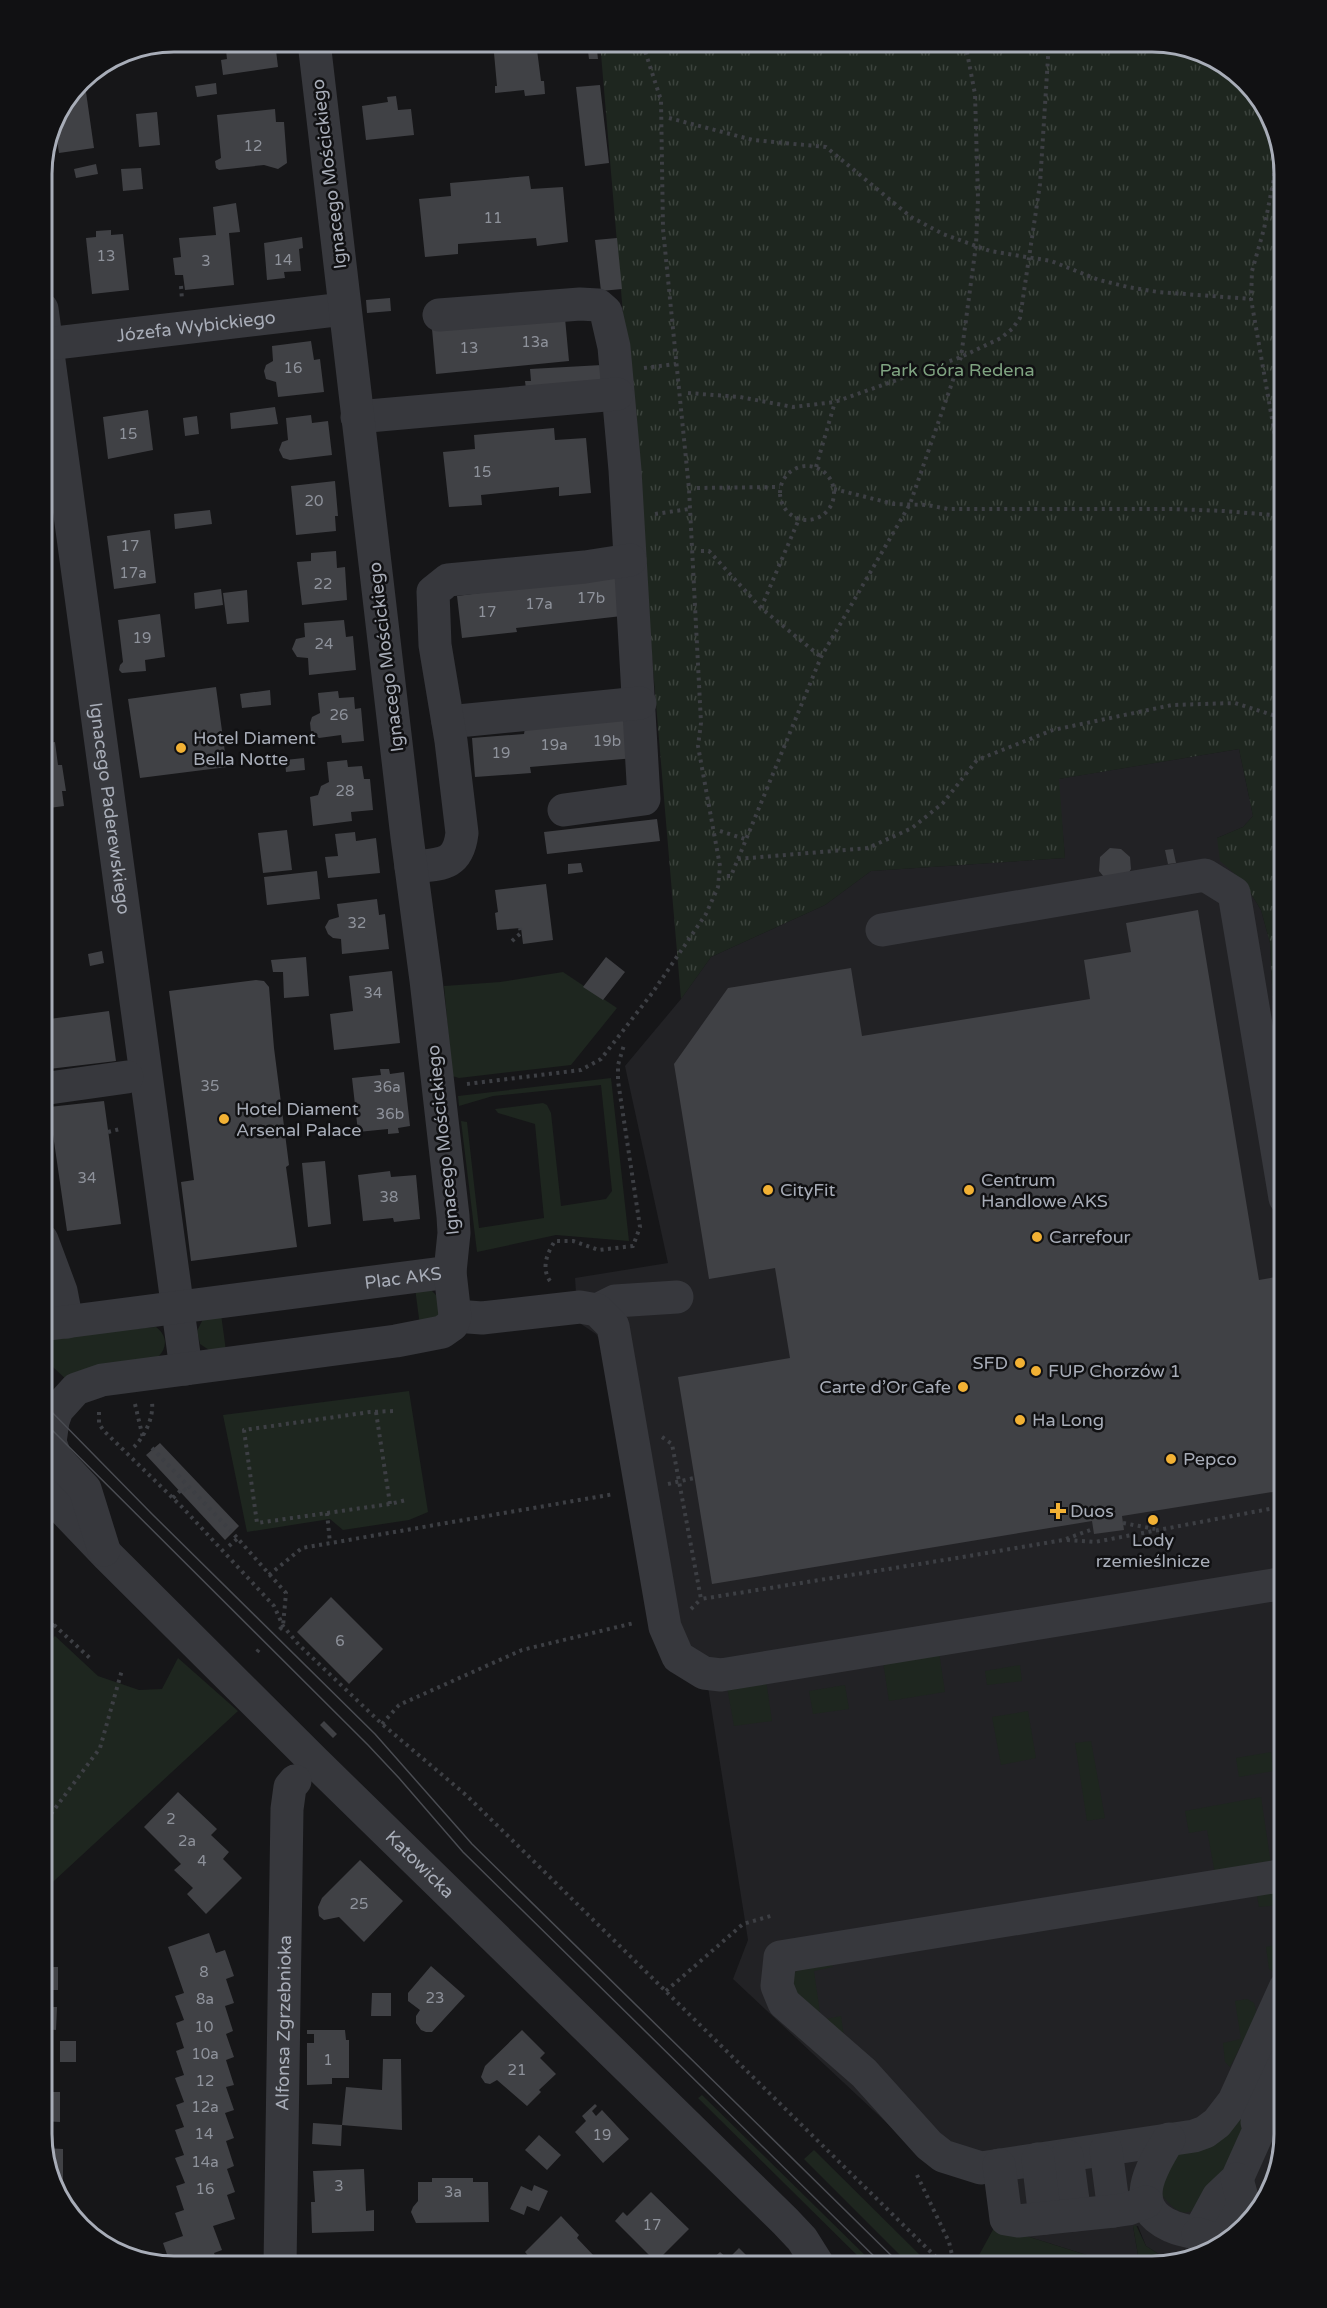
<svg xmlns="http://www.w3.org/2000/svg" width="1327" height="2308" font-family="'Varela Round',sans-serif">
  <defs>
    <pattern id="park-tufts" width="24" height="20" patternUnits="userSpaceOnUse" patternTransform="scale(1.5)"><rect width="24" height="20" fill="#1e261f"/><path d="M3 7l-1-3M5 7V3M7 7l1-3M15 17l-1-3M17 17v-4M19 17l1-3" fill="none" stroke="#3c433d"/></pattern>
  </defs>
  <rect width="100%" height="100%" fill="#161618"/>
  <!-- built -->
  <path fill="#222225" d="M1239,749l14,67 -10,11 -26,11 44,72 9,33 5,103 10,112v976l-22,73 -52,45 -40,10 -25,-16 -8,-20h-5l5,29 -42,3 -101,-32 -6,-45 -84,-41 -172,-161 15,-39 -40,-253 -29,-12 -75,-328 -8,-13 -18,-12 -3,-44 93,-15 -43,-197 56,-67 30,-42 114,-52 46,-34 194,-13 -7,-79z"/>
  <!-- grass -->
  <path fill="#1e261f" d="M563,972l54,36 -46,57 -112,13 -7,-2 -8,-90 56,-4z
    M611,1078l18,163 -73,-6 -79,17 -16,-131 6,1 12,106 65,-10 -9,-94 -37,-11 -3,-4 48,-6 4,2 4,8 10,93 45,-7 6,-8 -11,-106 -108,11 -34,10 -1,-10z
    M415,1288l15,1 9,9v18l-19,10z
    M221,1314l5,37 -14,1 -12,-8 -3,-13 6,-12z
    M156,1327c11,8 12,20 2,30l-90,24 -26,-24v-20z
    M409,1391l19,121 -19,8 -66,10 -13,-11 -83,13 -24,-117z
    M55,1636l43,40 41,14 23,-1 16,-31 60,53 -196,181v-243z
    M939,1652l6,40 -56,9 -6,-39z
    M1020,1665l2,16 -35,4 -2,-14z
    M766,1680l6,41 -38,5 -7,-39z
    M845,1685l4,24 -36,5 -4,-23z
    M1028,1711l8,47 -35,7 -9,-48z
    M1091,1741l14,77 -18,3 -12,-78z
    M1271,1752l2,19 -34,6 -3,-19z
    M1261,1797l10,67 -56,10 -8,-44 -18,3 -4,-22z
    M1285,1890v67l-7,13 -4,2 -5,-3 -3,-22 19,-4 -7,-38 -19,2 -2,-11z
    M829,1963l4,4 -19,4 7,49 20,-4 3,21 -5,4c-12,-6 -22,-18 -32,-27 -38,-37 -19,-44 22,-51z
    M1247,1999l7,4 3,10 -27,54 -5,-5 -2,-19 18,-4 -6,-38z
    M1285,2014v28l-71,149c-20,22 -30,33 -52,4l2,-28z
    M702,2095l174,171h-8l-170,-168z
    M814,2150l117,116h-20l-107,-107z
    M1136,2225l10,21 25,16 -19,4h-179l22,-40 101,32 42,-3 -5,-29z"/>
  <!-- park -->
  <path fill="url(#park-tufts)" d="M600,42h561l65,23 45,51 14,59v983l-10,-112 -5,-103 -9,-33 -18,-29 -23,-20 -3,-23 26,-11 10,-11 -14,-67 -180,30 6,79 -194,13 -46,34 -114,52 -30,42z"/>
  <!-- building -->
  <path fill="#404145" d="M225,42h50l3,25 -55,8 -2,-15 6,-1z
    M368,42h45v4l-44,5z
    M493,42h43l5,39h3l1,13 -20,2 -1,-6 -29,3v-7h2z
    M596,42l2,17h-9l-2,-16z
    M216,83l1,11 -20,3 -2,-11z
    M600,85l9,78 -24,3 -9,-79z
    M86,92l8,56 -35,5 -5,-33 18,-26z
    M396,96l2,14 13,-1 3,26 -48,5 -4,-34 26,-4 -1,-5z
    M275,109l1,13h8l3,41 -9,6 -14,-4 -45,5 -3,-2 -1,-7 6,-3 -4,-43z
    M157,112l3,33 -21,2 -3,-33z
    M96,164l2,10 -22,4 -2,-9z
    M141,168l2,21 -20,2 -2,-22z
    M529,176l2,13 32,-2 5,55 -31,4 -1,-8 -78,6v10l-33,3 -6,-58 32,-3 -1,-13z
    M236,203l4,29 -11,1 5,52 -49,5 -2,-15h-8l-2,-17 8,-1 -2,-19 37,-3 -3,-28z
    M111,230v5l12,-1 6,56 -37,4 -6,-56 10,-1v-6z
    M302,237l1,11 -4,1 2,22 -17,1 1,6 -18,2 -3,-37z
    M617,238l5,51 -21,2 -6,-51z
    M390,298l1,13 -24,2 -1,-13z
    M565,318l4,43 -133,13 -4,-45z
    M311,341l3,19 6,-1 4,33 -46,5 -2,-15 -10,-3 -2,-8 2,-6 7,-4 -1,-15z
    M602,365l1,22 -77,2 -1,-8h6l-1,-12z
    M275,407l3,17 -47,5 -1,-16z
    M148,410l5,40 -45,9 -5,-42z
    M311,415l1,8 16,-2 4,34 -42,5 -7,-2 -4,-8 3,-8 6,-2 -2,-22z
    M197,416l2,18 -14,2 -2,-18z
    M554,428l1,12 31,-2 5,55 -32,3v-9l-78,8 1,10 -33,2 -6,-55 32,-3 -1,-14z
    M335,481l3,35h-3l1,15 -40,4 -5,-49z
    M210,510l2,14 -37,5 -1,-15z
    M150,530l6,53 -42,6 -7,-53z
    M336,551l1,17 8,-1 2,33 -45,5 -5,-43 14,-1v-8z
    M617,575l5,41 -106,12 1,4 -55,6 -5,-42z
    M221,589l2,16 -28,4 -1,-16z
    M247,590l2,32 -22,2 -4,-31z
    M160,614l5,43 -20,3 1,11 -24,2 -3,-3 1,-5 3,-3 -5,-42z
    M344,620l2,17 7,-1 3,34 -47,5 -1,-17 -11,-1 -5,-8 4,-10 9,-2 -1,-14z
    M216,687l11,80 -87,11 -12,-79z
    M270,690l1,15 -29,3 -2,-14z
    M338,691l1,7 15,-1 1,12 6,-1 3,33 -22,2 -1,-8 -22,3 -8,-6 -1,-9 2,-6 8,-4 -2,-20z
    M632,718l3,40 -105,9 1,6 -56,4 -3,-39 52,-4 1,-6z
    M55,742l3,23h4l4,26h-4l2,15 -15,2v4l-7,1v-69z
    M304,758l1,12 -19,2 -1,-12z
    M347,760l1,7 14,-1 2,13h6l3,31 -22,2 1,9 -39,5 -3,-29 8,-2 3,-9 8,-4 -2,-20z
    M657,819l3,22 -113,13 -3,-22z
    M287,830l5,40 -29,3 -5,-40z
    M355,832l1,9 20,-3 4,35 -52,5 -3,-21 13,-1 -3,-22z
    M1110,848l11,1 9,8 1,12 -3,5 -24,3 -5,-6 1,-14z
    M1173,849l3,14 -8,1 -3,-14z
    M581,863l2,9 -15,2v-10z
    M317,871l3,28 -53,6 -3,-28z
    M546,884l7,56 -30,4 -2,-16 -24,2 -2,-17 3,-1 -3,-22z
    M377,899l2,16 6,-1 4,35 -47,5 -1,-15 -8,-1 -5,-4 -3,-7 4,-7 10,-3 -2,-13z
    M1198,910l61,370 23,-4 3,17v197l-163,26 2,14 -30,4 -2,-13 -380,63 -34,-207 112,-19 -15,-90 -66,11 -35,-215 54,-76 123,-20 11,68 228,-37 -6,-39 47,-8 -5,-29z
    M102,951l2,12 -14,3 -2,-12z
    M306,957l3,39 -25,2 -1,-26h-10l-2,-12z
    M606,957l19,15 -22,28 -20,-13z
    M392,971l8,72 -66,7 -4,-36 23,-3 -4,-35z
    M256,980l8,1 5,6 5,61 15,117 -3,2 11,80 -106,14 -10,-79 13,-2 -25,-189z
    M109,1011l7,50 -67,8 -7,-49z
    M380,1069h9l1,5 14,-2 6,54 -12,2 1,5 -11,1v-5l-30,3 -6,-54 29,-3z
    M104,1101l17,123 -54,7 -18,-124z
    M325,1161l6,63 -23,3 -6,-64z
    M390,1171l1,6 25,-2 4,44 -26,3 -1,-4 -30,3 -5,-46z
    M160,1443l79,83 -14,14 -79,-85z
    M331,1597l52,52 -34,35 -52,-52z
    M324,1721l13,13 -4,4 -13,-13z
    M178,1792l39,37 -6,6 18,17 -6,7 19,19 -36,36 -19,-20 6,-6 -19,-18 7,-6 -37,-37z
    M360,1860l43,41 -39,41 -25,-25 -15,3 -5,-4 -1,-9 4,-9z
    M209,1933l7,20 9,-3 9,26 -8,3 8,24 -9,3 8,25 -7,3 8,23 -8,3 8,25 -8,2 8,23 -9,3 9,25 -8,3 8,25 -7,3 8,23 -8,3 8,24 -22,7 9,24 -8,3 5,13h-48l-8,-23 20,-7 -8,-23 9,-3 -8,-24 9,-3 -10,-25 9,-3 -9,-25 9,-3 -8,-22 8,-3 -9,-24 9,-3 -8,-24 8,-3 -8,-25 8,-3 -9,-24 9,-3 -16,-46z
    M431,1966l34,30 -33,36h-6l-5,-2 -5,-7v-7l4,-6 -12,-9v-8z
    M42,1967h16v23h-5v17h4l-1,23 -14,-1z
    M372,1993h19v23h-20z
    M307,2030h38l1,10h3v38h-17v6l-25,1v-42h7v-9h-7z
    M522,2030l23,23 -5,5 16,16 -17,16 2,2 -14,14 -30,-26 -7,4 -5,-1 -4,-6 4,-11z
    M60,2041h16v21h-16z
    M383,2059h18l1,71 -60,-5 -1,21 -29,-2 1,-21 29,2 4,-38 36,3z
    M1285,2069v59l-2,3 -23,-10z
    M42,2092h18v30l-18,-1z
    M595,2104l2,2 -5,5 4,5 6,-6 27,29 -26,24 -28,-31 11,-11 -4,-5z
    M539,2135l22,20 -14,15 -22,-20z
    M45,2148l18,1v36l-9,-1z
    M364,2169l2,42 8,-1v21l-62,2 -1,-31h4l-2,-31z
    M432,2178h41v4h15l1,40 -73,1 -5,-11 2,-5 5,-6v-19h14z
    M534,2185l14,6 -9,20 -12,-5 -3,9 -14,-6 11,-23 11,5z
    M651,2192l38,37 -33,33 -41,-41 8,-9 4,4z
    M561,2216l18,19 -2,3 17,18 -10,10h-47l-12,-14z
    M739,2248l18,18h-43l-5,-4 11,-10 8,7z"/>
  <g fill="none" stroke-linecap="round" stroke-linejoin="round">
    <!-- path -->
    <path stroke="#3d3f44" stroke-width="4" stroke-dasharray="3 4.5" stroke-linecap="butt" d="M669,118l84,22 73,7 85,70 32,17 47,17 61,10 48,19 29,7 30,5 93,7
      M1274,128v50l-10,51 -12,42 -1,28 34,194
      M181,286l1,14
      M644,368l32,-4
      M688,393l52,4 53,10 42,-5 126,-45 40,-19 11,-9 8,-11 20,-134 9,-142
      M780 493a27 27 0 1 1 54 0a27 27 0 1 1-54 0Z
      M816,467l19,-65
      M697,488l83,-1
      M834,489l60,15 33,1 21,4h225l51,2 61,5
      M655,514l34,-5
      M701,551h8l52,57 60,49
      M761,608l38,-89
      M720,831l25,8
      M738,859l130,-11 44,-20 31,-25 34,-43 76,-30 119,-25 63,-2 50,16
      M727,876h4l90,-219 89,-153 51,-147 15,-112 2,-46 -3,-105 -10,-52
      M512,941l9,-8 -1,-5
      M467,1084l114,-14 20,-11 52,-67 53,-78 12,-27 2,-21 -22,-120 3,-23 -12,-234 -26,-260 -2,-129 -19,-58
      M108,1132l12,-3
      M550,1281c-9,-13 -3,-28 5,-40h18l26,9 34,-4 7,-19 -22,-146v-16l6,-20
      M135,1404l8,34
      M393,1411l-23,1 -126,18 13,93 133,-19 16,-4
      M99,1412v12l5,7 78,76 92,99 9,20 16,19 83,79 84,71 41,40 438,431
      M376,1412l14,92
      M662,1437l10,7 29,155 262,-42 100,-17 30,-11
      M134,1447c10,-10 20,-29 18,-45
      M152,1448l79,83 55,62 -3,33 -4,4
      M668,1484l26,-6
      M173,1498l10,-10 5,5
      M327,1513l3,30
      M1123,1523l32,6
      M1067,1540l28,2 190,-36
      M229,1546l8,-7
      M269,1575l33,-27 312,-54
      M691,1609l10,-10
      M54,1625l38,35
      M42,1637l15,-15
      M257,1652l3,-4
      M382,1724l17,-19 123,-55 112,-27
      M42,1826l58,-78 22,-78
      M666,1991l77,-67 31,-9
      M917,2175l32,67 3,13 -9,9"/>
    <!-- minor -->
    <g stroke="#37383d" stroke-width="33">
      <path id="s1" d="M42,309l144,1060"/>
      <path d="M439,315l141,-11 18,1 8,7 8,35 11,123 19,329 -80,11"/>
      <path id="s2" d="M47,344l297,-35"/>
      <path d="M357,417l260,-23"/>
      <path d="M448,722l192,-19"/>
      <path d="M411,867c29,-3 47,0 51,-34l-11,-92 -16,-96 -2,-53 15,-12 137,-13 45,-7"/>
      <path d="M882,930l323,-55 29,18 51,305"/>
      <path d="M42,1089l85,-12"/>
      <path d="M42,1240l19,51 6,31"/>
      <path d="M597,1310l18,-9 62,-4"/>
      <path d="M455,1316l27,2 98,-11 17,3 16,16 52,301 13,30 26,16 17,2 564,-92"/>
      <path id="s3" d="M42,1325l408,-53"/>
      <path id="s4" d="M42,1487l66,69 206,205 471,460 17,18 17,27"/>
      <path d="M104,1550l-19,-61 -29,-31 -6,-16 3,-21 4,-11 19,-21 26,-9 294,-39 46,-9 10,-7 3,-9 -5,-44 4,-39 -1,-17 -27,-236 -19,-143 -93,-795"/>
      <path d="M1285,1988l-51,113 -17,22 -12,9 -11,4 -213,32 -38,-12 -14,-11 -65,-72 -80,-70 -7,-17 3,-29 505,-82"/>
      <path d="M1169,2139c-18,29 -42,68 2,87 8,4 19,5 27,8l20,-37 19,-18 22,-49 -2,-8 28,-60"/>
      <path d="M1106,2150l8,61"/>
      <path d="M1067,2156l8,59"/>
      <path d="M1038,2159l7,59"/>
      <path d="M999,2165l7,54 12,2 96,-10 14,-2 18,-7"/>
      <path d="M1198,2234l16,5 13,-4 17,-30 -7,-26"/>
      <path id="s5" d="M280,2266l7,-457 3,-22 5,-6"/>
    </g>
    <!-- tram -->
    <path stroke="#4a4c52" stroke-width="1.5" d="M42,1402l110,112 223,220 97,110 430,422
      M42,1420l326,325 31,33 64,74 421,414"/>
  </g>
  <!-- markers -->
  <g fill="#f2b134" stroke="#111113" stroke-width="2">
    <circle cx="181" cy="748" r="6"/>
    <circle cx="224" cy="1119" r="6"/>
    <circle cx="768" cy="1190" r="6"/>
    <circle cx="969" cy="1190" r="6"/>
    <circle cx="1037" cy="1237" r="6"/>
    <circle cx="1020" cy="1363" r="6"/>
    <circle cx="1036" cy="1371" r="6"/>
    <circle cx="963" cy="1387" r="6"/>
    <circle cx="1020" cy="1420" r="6"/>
    <circle cx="1171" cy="1459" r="6"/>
    <path d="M1055 1502h6v6h6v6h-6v6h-6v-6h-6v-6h6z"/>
    <circle cx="1153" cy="1520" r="6"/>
  </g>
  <g text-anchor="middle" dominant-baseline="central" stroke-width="5" stroke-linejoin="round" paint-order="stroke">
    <!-- number labels -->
    <g font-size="15" fill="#8e929b">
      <text x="253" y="146">12</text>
      <text x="493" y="218">11</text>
      <text x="106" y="256">13</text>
      <text x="283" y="260">14</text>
      <text x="206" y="261">3</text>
      <text x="535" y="342">13a</text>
      <text x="469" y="348">13</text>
      <text x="293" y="368">16</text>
      <text x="128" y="434">15</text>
      <text x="482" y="472">15</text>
      <text x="314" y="501">20</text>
      <text x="130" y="546">17</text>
      <text x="133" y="573">17a</text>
      <text x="323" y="584">22</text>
      <text x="591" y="598">17b</text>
      <text x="539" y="604">17a</text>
      <text x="487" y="612">17</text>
      <text x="142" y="638">19</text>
      <text x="324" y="644">24</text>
      <text x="339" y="715">26</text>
      <text x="607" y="741">19b</text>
      <text x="554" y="745">19a</text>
      <text x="501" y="753">19</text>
      <text x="345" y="791">28</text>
      <text x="357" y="923">32</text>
      <text x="373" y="993">34</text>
      <text x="210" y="1086">35</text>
      <text x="387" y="1087">36a</text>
      <text x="390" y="1114">36b</text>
      <text x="87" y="1178">34</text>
      <text x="389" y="1197">38</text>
      <text x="340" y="1641">6</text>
      <text x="171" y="1819">2</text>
      <text x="187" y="1841">2a</text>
      <text x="202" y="1861">4</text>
      <text x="359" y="1904">25</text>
      <text x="204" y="1972">8</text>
      <text x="435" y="1998">23</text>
      <text x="205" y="1999">8a</text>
      <text x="204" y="2027">10</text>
      <text x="205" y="2054">10a</text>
      <text x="328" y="2060">1</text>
      <text x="517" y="2070">21</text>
      <text x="205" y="2081">12</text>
      <text x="205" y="2107">12a</text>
      <text x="204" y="2134">14</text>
      <text x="602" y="2135">19</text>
      <text x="205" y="2162">14a</text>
      <text x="339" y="2186">3</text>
      <text x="205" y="2189">16</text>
      <text x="453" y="2192">3a</text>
      <text x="652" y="2225">17</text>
    </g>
    <!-- street labels -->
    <g font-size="18" fill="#a8adb8" stroke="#111113">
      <text transform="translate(329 174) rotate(-97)">Ignacego Mościckiego</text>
      <text stroke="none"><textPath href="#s2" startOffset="150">Józefa Wybickiego</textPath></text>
      <text transform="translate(386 657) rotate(-97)">Ignacego Mościckiego</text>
      <text stroke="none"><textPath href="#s1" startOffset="504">Ignacego Paderewskiego</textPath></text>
      <text transform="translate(443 1140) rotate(-96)">Ignacego Mościckiego</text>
      <text stroke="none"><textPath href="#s3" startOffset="364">Plac AKS</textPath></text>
      <text stroke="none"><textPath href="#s4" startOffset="534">Katowicka</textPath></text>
      <text stroke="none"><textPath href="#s5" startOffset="243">Alfonsa Zgrzebnioka</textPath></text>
    </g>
    <!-- park labels -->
    <g font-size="18" fill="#7fa381" stroke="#111113">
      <text x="957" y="370">Park Góra Redena</text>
    </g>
    <!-- poi labels -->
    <g font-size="18" fill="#a8adb8" stroke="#111113" text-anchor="start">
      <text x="193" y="738">Hotel Diament<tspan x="193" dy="21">Bella Notte</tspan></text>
      <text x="236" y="1109">Hotel Diament<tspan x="236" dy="21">Arsenal Palace</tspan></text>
      <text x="981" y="1180">Centrum<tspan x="981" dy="21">Handlowe AKS</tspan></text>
      <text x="780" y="1190">CityFit</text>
      <text x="1049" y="1237">Carrefour</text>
      <text x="1008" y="1363" text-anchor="end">SFD</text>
      <text x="1048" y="1371">FUP Chorzów 1</text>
      <text x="951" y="1387" text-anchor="end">Carte d’Or Cafe</text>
      <text x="1032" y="1420">Ha Long</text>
      <text x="1183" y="1459">Pepco</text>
      <text x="1070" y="1511">Duos</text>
      <text x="1153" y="1540" text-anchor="middle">Lody<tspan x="1153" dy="21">rzemieślnicze</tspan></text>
    </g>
  </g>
  <!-- crop -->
  <path d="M0 0H1327V2308H0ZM174 52H1152A122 122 0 0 1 1274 174V2134A122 122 0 0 1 1152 2256H174A122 122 0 0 1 52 2134V174A122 122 0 0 1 174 52Z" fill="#111113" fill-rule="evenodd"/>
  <path fill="none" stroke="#a8adb8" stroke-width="3" d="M174 52H1152A122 122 0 0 1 1274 174V2134A122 122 0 0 1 1152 2256H174A122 122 0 0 1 52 2134V174A122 122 0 0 1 174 52Z"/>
</svg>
